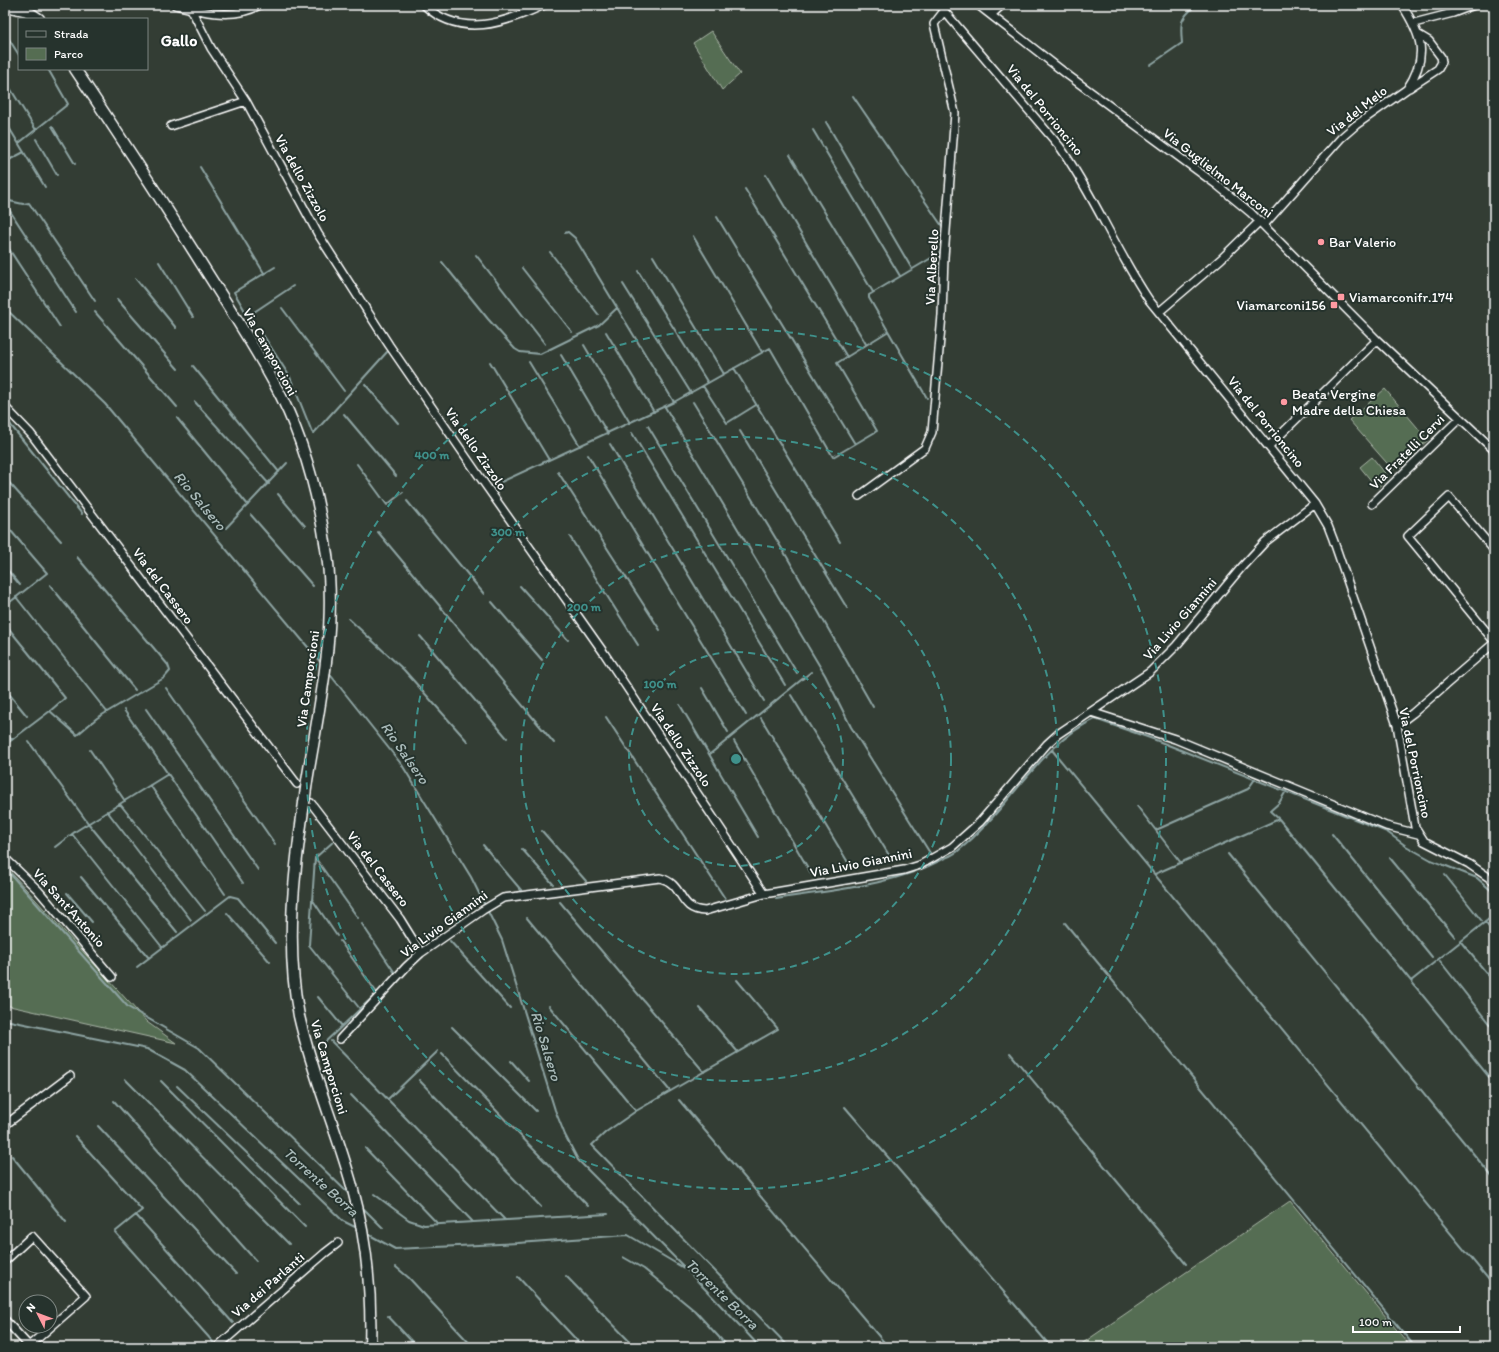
<svg xmlns="http://www.w3.org/2000/svg" width="1499" height="1352" font-family="Itim,sans-serif">
  <rect width="100%" height="100%" fill="#333d34"/>
  <filter id="ink" filterUnits="userSpaceOnUse"><feTurbulence type="fractalNoise" baseFrequency=".025" numOctaves="2"/><feDisplacementMap in="SourceGraphic" scale="8" xChannelSelector="R" yChannelSelector="G"/><feConvolveMatrix kernelMatrix="1 2 1 2 8 2 1 2 1" color-interpolation-filters="sRGB"/></filter>
  <g filter="url(#ink)">
    <!-- green -->
    <path fill="#556d52" stroke="#aab6a8" d="M711,31l29,43 -18,16 -29,-47z
      M1385,389l43,51 -35,30 -44,-50z
      M1372,457l17,21 -12,10 -17,-21z
      M5,866l142,156 29,21 -171,-38z
      M1290,1201l121,146h-334z"/>
    <g fill="none" stroke-linecap="round" stroke-linejoin="round">
      <!-- stream -->
      <path stroke="#8ea4a3" stroke-width="2" d="M5,33l14,22
        M1150,65l32,-22c-2,-21 -2,-24 14,-38
        M5,80l31,50
        M853,96l91,133
        M5,121l40,66
        M826,122l86,147
        M52,126l23,38
        M813,130l87,146
        M36,139l21,36
        M19,143l49,-39 -20,-35
        M790,155l83,137
        M5,162l19,-10
        M200,167l64,106
        M766,175l100,169
        M745,189l102,168
        M5,200l18,4 6,-1 66,98
        M8,208l68,104
        M717,217l138,227
        M565,233l3,-1 7,6 99,164
        M693,236l69,116
        M5,243l55,84
        M550,252l48,62
        M476,255l69,89
        M653,256l71,118
        M159,262l34,55
        M442,262l46,57 27,30 5,3 20,2 59,-29 18,-17
        M275,267l-41,25 14,24 45,-30
        M522,268l50,64
        M638,271l70,112
        M136,279l40,49
        M623,284l68,109
        M117,299l61,70
        M5,308l100,96 217,260
        M282,308l62,83
        M95,312l82,95
        M938,323l1,-13
        M258,327l32,50 22,55
        M606,332l48,80
        M584,345l46,78
        M561,355l47,79
        M490,362l59,98
        M529,362l51,84
        M193,366l86,106
        M734,368l106,174
        M365,384l33,39
        M703,386l24,37 29,-18
        M927,398l-58,-100v-3l74,-44
        M195,402l74,82
        M693,402l94,155 86,150
        M665,407l160,268 26,52 79,126
        M344,414l52,62
        M5,418l77,96
        M177,418l71,87
        M648,426l149,247
        M740,431l107,177
        M632,433l153,252
        M313,434l74,-82
        M610,444l154,257
        M588,455l158,260
        M357,464l30,41 16,-13
        M558,472l102,158
        M5,478l56,63
        M501,482l173,-80 96,-54 63,109 44,-26 -40,-68 50,-31
        M278,494l27,32
        M407,501l77,93
        M251,515l62,71
        M5,524l42,49 -42,33
        M226,528l61,-65
        M378,532l176,211
        M570,537l68,108
        M110,545l75,97
        M5,567l15,18
        M50,585l85,105
        M520,586l48,54
        M16,597l91,115
        M492,602l50,58
        M349,619l55,51 64,72
        M5,624l60,74 -15,13
        M420,636l87,102
        M328,672l74,93 69,112 31,63 53,170 10,25 13,25 109,110
        M166,688l109,156
        M702,688l26,44
        M5,689l22,27
        M791,695l101,165
        M680,705l78,132
        M146,709l112,161
        M124,710l119,173
        M606,717l120,183
        M761,718l88,146
        M5,732l7,8
        M734,741l78,134
        M29,742l59,81 89,109
        M5,745l45,-34 27,24 20,-17 67,-40 6,-7 -2,-6 -91,-108
        M90,750l35,51
        M1052,750l442,536
        M710,754l101,-82
        M150,785l75,109
        M1286,791l-7,12 -9,8 9,8 215,264
        M120,804l85,107
        M1137,806l44,57
        M107,811l84,109
        M1156,830l92,-41 7,-10
        M542,831l44,50
        M72,834l90,113
        M1332,834l100,123
        M334,841l-19,17 -6,87 51,64
        M483,845l38,45
        M55,847l21,-16 92,-57
        M522,849l31,35
        M1228,854l266,325
        M1390,858l65,79
        M316,859l42,59
        M5,868l123,139 71,41 151,147
        M1155,874l124,-55
        M1445,875l36,45
        M81,877l68,81
        M67,893l25,29
        M312,899l25,37
        M776,899c55,-9 115,-13 165,-39 6,-3 13,-5 18,-10 47,-37 83,-108 136,-131l58,20 234,93 19,14 25,14 46,18 17,15
        M560,902l144,170
        M227,913l43,49
        M527,918l143,173
        M1485,922l9,12
        M1065,923l350,424
        M362,924l33,49
        M450,941l60,67
        M1461,942l33,40
        M1440,961l54,69
        M137,967l93,-71 8,2 37,45
        M737,980l41,49 -142,82 -30,21 -14,13 197,202
        M1411,981l83,-66
        M318,997l24,29
        M549,1006l87,105
        M700,1008l37,43
        M5,1020l142,29 38,21 158,151 14,7
        M452,1027l84,84
        M331,1041l174,179
        M323,1044l54,-51 -37,-52
        M1010,1053l176,211
        M442,1054l146,152
        M511,1061l18,20
        M125,1079l164,165
        M419,1080l122,127
        M161,1081l144,146
        M177,1086l122,117
        M351,1095l122,127
        M388,1099l50,-48
        M679,1100l209,247
        M114,1101l142,160
        M845,1107l206,240
        M98,1126l138,148
        M75,1136l67,74 -27,22 98,110
        M365,1148l73,76
        M12,1156l54,66
        M374,1194l35,26 15,5 184,-11
        M362,1207l21,21
        M136,1215l97,108
        M366,1233l29,16 123,-6 110,-8 59,35 73,77
        M623,1257l21,12 51,42 33,36
        M396,1267l13,11 64,69
        M566,1276l69,71
        M518,1277l65,70
        M388,1316l29,31"/>
      <!-- street casing -->
      <g stroke="#fff" stroke-width="10">
        <path id="street" d="M175,5c29,7 58,15 85,0
          M189,5l22,43 35,53 72,133 71,111 88,128 127,180 160,241
          M424,5c37,34 81,18 120,0
          M939,5l121,142c34,48 56,104 89,153l166,204 13,22 5,13 64,186 18,102 9,14 45,23 25,17
          M978,5l91,71 148,109 34,28 126,127 117,110
          M991,15l11,-10
          M1414,23l39,-10 21,-8
          M1409,88l29,-19 4,-7 -1,-5 -12,-16 -10,-6
          M171,126l75,-25
          M1264,225l77,-87 15,-13 51,-36c22,-33 15,-53 -5,-84
          M1159,312l62,-53 39,-38
          M5,407l26,27 266,350
          M1269,446l108,-106
          M859,496l66,-48 7,-16 10,-117 2,-58 11,-144 -21,-89 10,-13
          M1372,504l88,-86
          M1494,550l-45,-53 -41,39 86,105
          M1091,712l84,27 211,87 32,8
          M1397,725l16,-12 81,-70
          M311,803l89,116 21,34
          M5,858l33,32 74,87
          M340,1039l66,-72 15,-14 62,-43 20,-12 157,-20c25,6 17,32 45,33l59,-17 140,-24 16,-5 32,-18 28,-25 67,-78 11,-10 92,-62 26,-26 65,-78 24,-26 50,-38
          M5,1125l65,-49
          M5,1261l27,-25 54,60 -57,50 -24,-26
          M217,1347l108,-94 13,-10"/>
      </g>
      <!-- secondary casing -->
      <g stroke="#fff" stroke-width="13">
        <path id="secondary" d="M10,7l17,4 12,8
          M75,69c43,64 85,129 126,194 25,40 51,79 73,120 29,52 45,114 53,172 10,75 -8,152 -20,226
          M304,803c-10,70 -19,142 -5,213 13,58 37,112 53,170 14,51 20,108 18,161"/>
      </g>
      <!-- street -->
      <use href="#street" stroke="#26332d" stroke-width="7"/>
      <!-- secondary -->
      <use href="#secondary" stroke="#26332d" stroke-width="10"/>
      <!-- secondary-bridge casing -->
      <g stroke="#fff" stroke-width="13" stroke-linecap="butt">
        <path id="secondary-bridge" d="M304,803l3,-22"/>
      </g>
      <!-- secondary-bridge -->
      <use href="#secondary-bridge" stroke="#26332d" stroke-width="10"/>
    </g>
  </g>
  <!-- distance rings -->
  <g fill="none" stroke="#3f918b" stroke-width="2" stroke-dasharray="7 5">
    <circle cx="736" cy="759" r="107"/>
    <circle cx="736" cy="759" r="215"/>
    <circle cx="736" cy="759" r="322"/>
    <circle cx="736" cy="759" r="430"/>
  </g>
  <!-- markers -->
  <g fill="#ff9aa2" stroke="#26332d" stroke-width="1.5">
    <circle cx="1321" cy="242" r="4"/>
    <rect x="1337" y="293" width="8" height="8" rx="2"/>
    <rect x="1330" y="301" width="8" height="8" rx="2"/>
    <circle cx="1284" cy="402" r="4"/>
  </g>
  <g text-anchor="middle" dominant-baseline="central" stroke-width="4" stroke-linejoin="round" paint-order="stroke">
    <!-- street labels -->
    <g font-size="14" fill="#fff" stroke="#26332d">
      <text transform="translate(1045 110) rotate(51)">Via del Porrioncino</text>
      <text transform="translate(1357 111) rotate(-38)">Via del Melo</text>
      <text transform="translate(1218 173) rotate(38)">Via Guglielmo Marconi</text>
      <text transform="translate(302 178) rotate(61)">Via dello Zizzolo</text>
      <text transform="translate(932 267) rotate(-87)">Via Alberello</text>
      <text transform="translate(270 352) rotate(61)">Via Camporcioni</text>
      <text transform="translate(1266 422) rotate(51)">Via del Porrioncino</text>
      <text transform="translate(476 449) rotate(55)">Via dello Zizzolo</text>
      <text transform="translate(1407 452) rotate(-45)">Via Fratelli Cervi</text>
      <text transform="translate(163 586) rotate(53)">Via del Cassero</text>
      <text transform="translate(1180 619) rotate(-49)">Via Livio Giannini</text>
      <text transform="translate(308 679) rotate(-82)">Via Camporcioni</text>
      <text transform="translate(681 745) rotate(56)">Via dello Zizzolo</text>
      <text transform="translate(1415 763) rotate(78)">Via del Porrioncino</text>
      <text transform="translate(861 863) rotate(-11)">Via Livio Giannini</text>
      <text transform="translate(378 869) rotate(52)">Via del Cassero</text>
      <text transform="translate(69 908) rotate(48)">Via Sant'Antonio</text>
      <text transform="translate(444 924) rotate(-36)">Via Livio Giannini</text>
      <text transform="translate(329 1067) rotate(73)">Via Camporcioni</text>
      <text transform="translate(268 1285) rotate(-41)">Via dei Parlanti</text>
    </g>
    <!-- poi labels -->
    <g font-size="14" fill="#fff" stroke="#26332d" text-anchor="start">
      <text x="1329" y="242">Bar Valerio</text>
      <text x="1349" y="297">Viamarconifr.174</text>
      <text x="1326" y="305" text-anchor="end">Viamarconi156</text>
      <text x="1292" y="394">Beata Vergine<tspan x="1292" dy="16">Madre della Chiesa</tspan></text>
    </g>
    <!-- water labels -->
    <g font-size="15" font-style="italic" fill="#aabbba" stroke="#26332d">
      <text transform="translate(200 501) rotate(50)">Rio Salsero</text>
      <text transform="translate(405 753) rotate(55)">Rio Salsero</text>
      <text transform="translate(546 1046) rotate(73)">Rio Salsero</text>
      <text transform="translate(321 1182) rotate(42)">Torrente Borra</text>
      <text transform="translate(722 1294) rotate(44)">Torrente Borra</text>
    </g>
    <!-- quarter labels -->
    <g font-size="16" font-weight="bold" fill="#fff" stroke="#26332d">
      <text x="179" y="40">Gallo</text>
    </g>
  </g>
  <circle cx="736" cy="759" r="6" fill="#3f918b" stroke="#26332d" stroke-width="2"/>
  <g font-size="12" text-anchor="middle" font-weight="bold" fill="#3f918b" stroke="#26332d" stroke-width="4" stroke-linejoin="round" paint-order="stroke">
    <text x="432" y="459">400 m</text>
    <text x="508" y="536">300 m</text>
    <text x="584" y="611">200 m</text>
    <text x="660" y="688">100 m</text>
  </g>
  <!-- margin -->
  <rect width="1499" height="1352" fill="none" stroke="#26332d" stroke-width="20"/>
  <rect x="10" y="10" width="1479" height="1332" fill="none" stroke="#fff" stroke-width="1.5" filter="url(#ink)"/>
  <!-- legend -->
  <rect x="18" y="18" width="130" height="52" fill="#26332d" stroke="#7d8581"/>
  <rect x="26" y="31" width="20" height="6" fill="#26332d" stroke="#7d8581"/>
  <text x="54" y="38" font-size="12" fill="#ffffff">Strada</text>
  <rect x="26" y="48" width="20" height="12" fill="#556d52" stroke="#7d8581"/>
  <text x="54" y="58" font-size="12" fill="#ffffff">Parco</text>
  <!-- north arrow -->
  <g transform="translate(38 1314) rotate(312)"><circle r="19" fill="#26332d" stroke="#7d8581"/>
  <path d="M0-3L7 15L0 10L-7 15Z" fill="#ff9aa2"/>
  <text y="-6" font-size="11" font-weight="bold" text-anchor="middle" fill="#ffffff">N</text>
  </g>
  <!-- scale -->
  <path d="M1353 1326v6h107v-6" fill="none" stroke="#ffffff" stroke-width="2"/>
  <text x="1359" y="1326" font-size="12" fill="#ffffff" stroke="#26332d" stroke-width="3" paint-order="stroke">100 m</text>
</svg>
